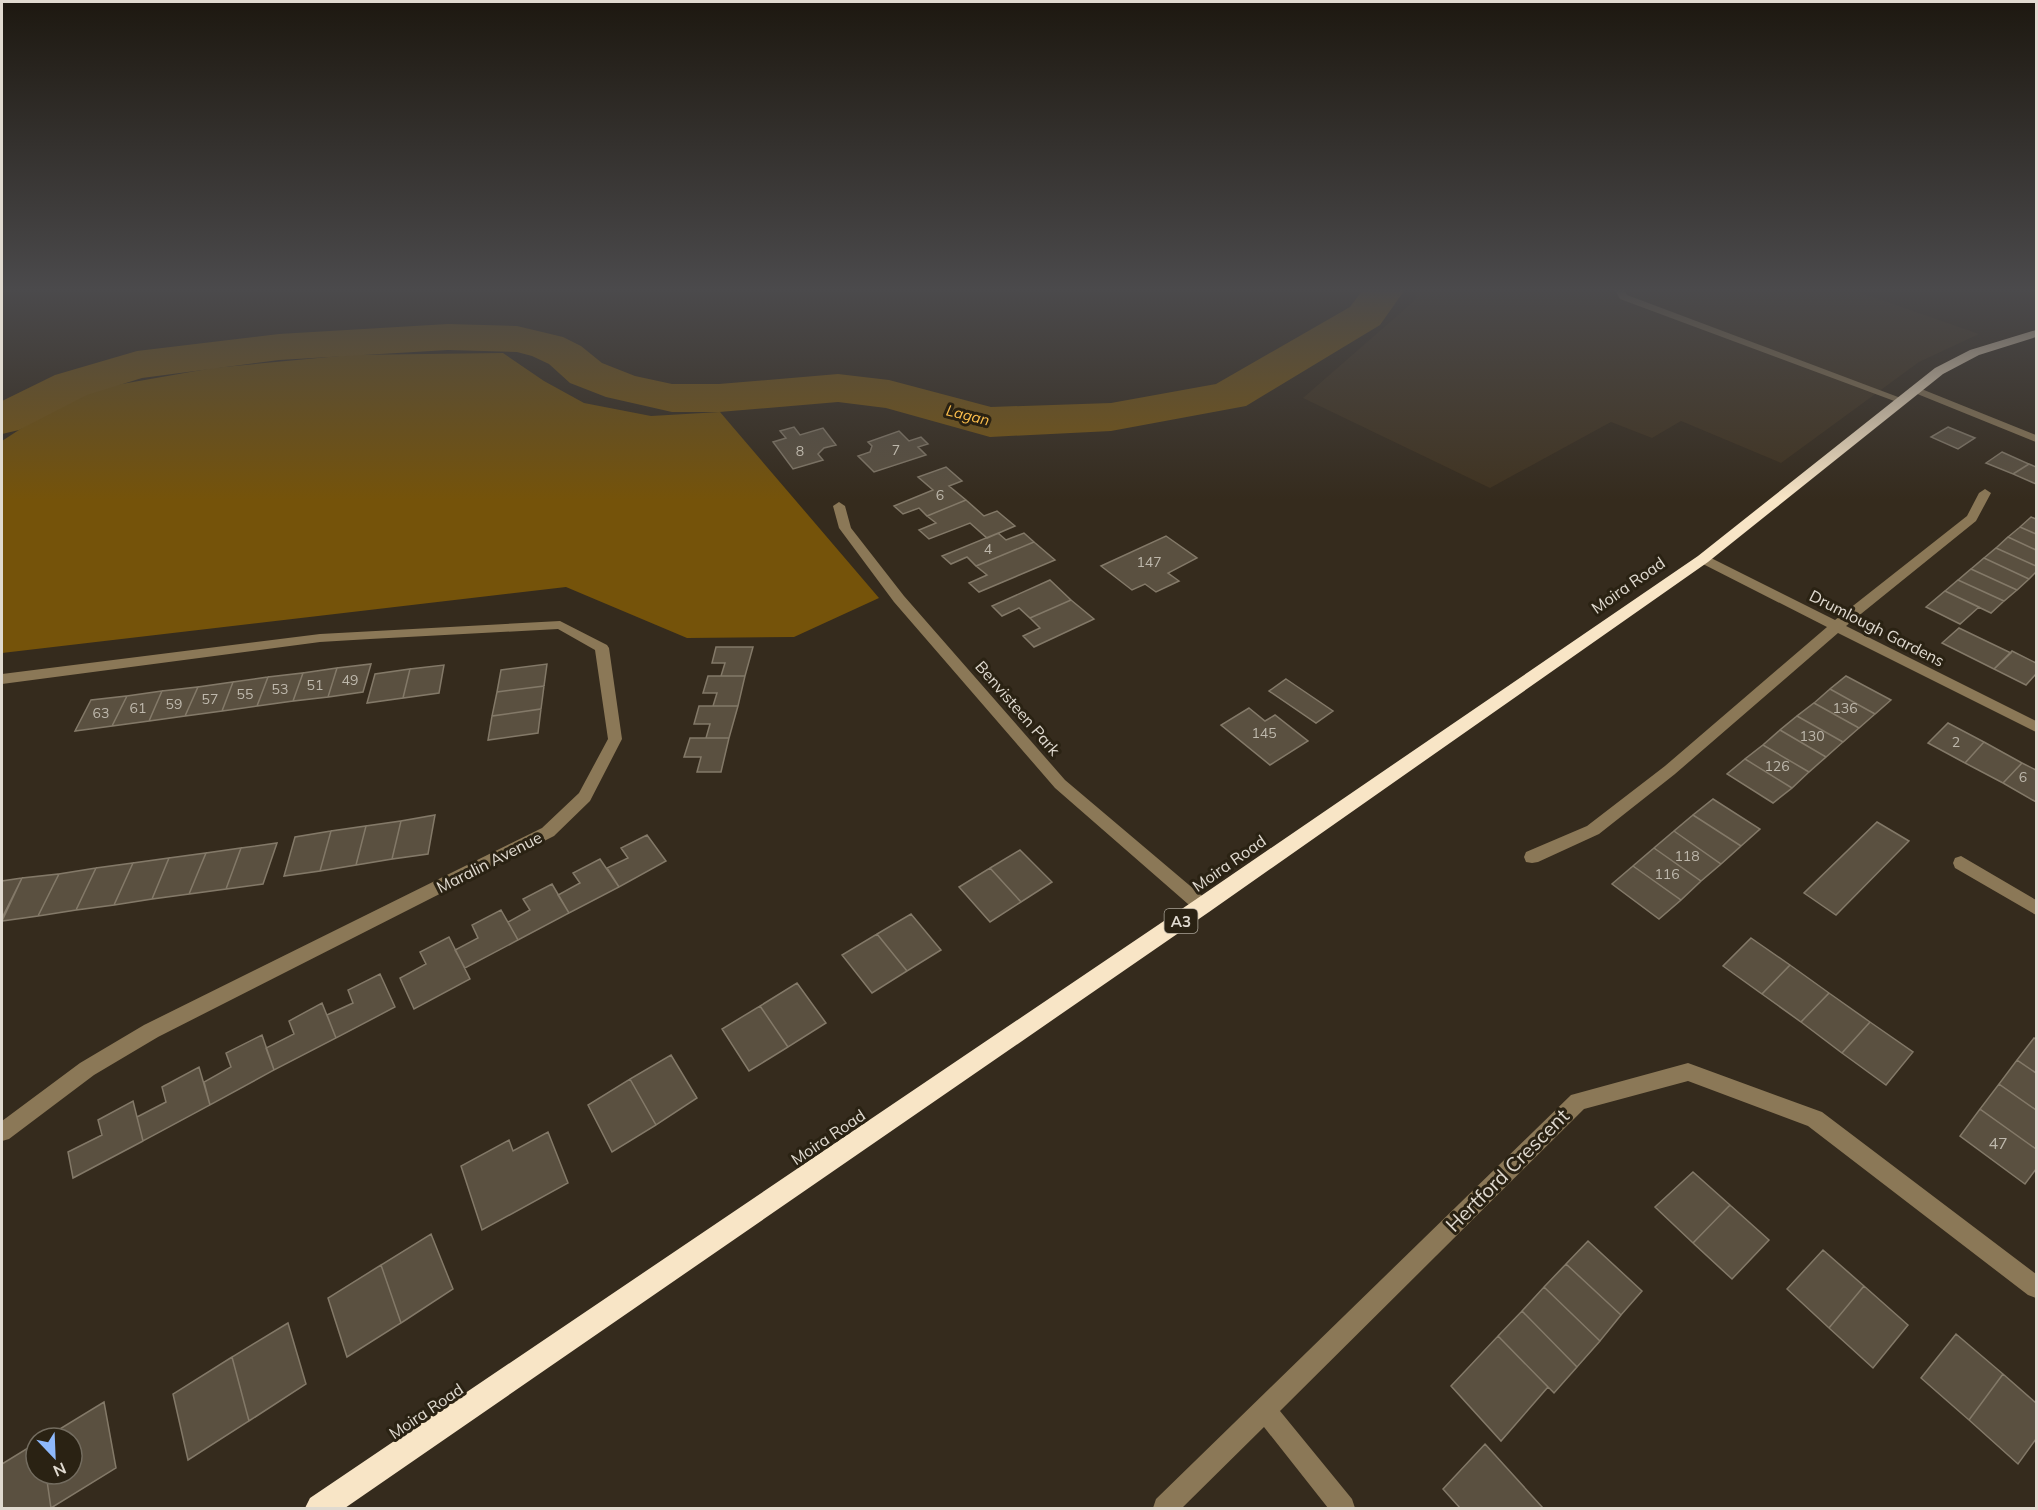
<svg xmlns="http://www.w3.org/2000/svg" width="2038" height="1510" font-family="Mulish,sans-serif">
  <rect width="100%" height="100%" fill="#352b1d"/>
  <!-- built -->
  <path fill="#403320" d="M1420,288h427l132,46 -60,28 -138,101 -100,-42 -29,17 -41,-16 -121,66 -187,-90 110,-96z"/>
  <!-- forest -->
  <path fill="#75530a" d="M503,353l41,28 40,22 67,13 69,-4 159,186 -85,39 -107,1 -121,-51 -564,66v-212l49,-32 48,-21 114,-20 137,-13z"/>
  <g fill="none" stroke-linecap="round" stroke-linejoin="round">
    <!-- river -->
    <path fill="#785610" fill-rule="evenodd" d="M1364,288h42l-26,37 -134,81 -135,25 -121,6 -104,-29 -48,-6 -119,10h-47l-66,-15 -36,-14 -21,-19 -17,-8 -15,-4 -69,-2 -169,10 -137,18 -55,17 -68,35 -17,4v-33l53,-26 82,-24 142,-17 169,-10 69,2 46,11 18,9 21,17 33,13 37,8h47l119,-10 51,6 102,27 120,-4 105,-19 134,-77z"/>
  </g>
  <!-- building -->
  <path fill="#5a5040" stroke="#837968" stroke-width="1.5" d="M794,427l6,8 23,-7 13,17 -12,3 -6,6 5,6 -30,9 -20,-27 13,-4 -6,-7z
    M1948,427l27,11 -17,11 -27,-12z
    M899,431l10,10 12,-4 7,7 -10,3 8,8 -52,17 -16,-16 12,-4 2,-6 -4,-4z
    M2002,452l27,12 -16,10 -27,-11z
    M2029,464l7,3v17l-23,-10z
    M946,467l16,14 -13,5 17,14 -39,16 -8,-8 -16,6 -9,-8 39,-16 -15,-13z
    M966,500l18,16 13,-5 18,15 -28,12 -17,-15 -41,16 -10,-9 17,-7 -9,-7z
    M2031,517l5,2v15l-16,-7z
    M2020,527l16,7v16l-28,-13z
    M998,533l8,7 18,-7 10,9 -58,24 -9,-9 -16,7 -9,-8z
    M1166,536l31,22 -29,15 11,8 -23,11 -11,-8 -13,6 -31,-24z
    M2008,537l28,13v16l-40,-18z
    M1034,542l21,18 -76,32 -10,-9 18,-8 -11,-9z
    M1996,548l40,18v6l-7,7 -45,-21z
    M1984,558l45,21 -12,11 -46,-21z
    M1971,569l46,21 -13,11 -46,-21z
    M1050,580l21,20 -41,18 -11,-10 -17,8 -10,-10z
    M1958,580l46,21 -13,12 -46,-22z
    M1945,591l34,16 -19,17 -34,-17z
    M1071,600l23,19 -60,28 -11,-11 17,-8 -10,-10z
    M1959,628l52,25 -17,16 -52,-26z
    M716,647h37l-8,29h-24l4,-13h-13z
    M2012,651l24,12v11l-10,11 -32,-16z
    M371,664l-8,28 -35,5 9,-29z
    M547,664l-3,22 -47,6 4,-22z
    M444,665l-5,28 -36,5 7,-29z
    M337,668l-9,29 -35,4 10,-28z
    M410,669l-7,29 -36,5 8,-29z
    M303,673l-10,28 -36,5 11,-29z
    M708,676h37l-7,30h-25l4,-13h-14z
    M1846,676l45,24 -16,14 -45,-25z
    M268,677l-11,29 -35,5 11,-29z
    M1286,679l47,32 -17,12 -47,-32z
    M233,682l-11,29 -37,5 13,-29z
    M544,686l-3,23 -49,7 5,-24z
    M198,687l-13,29 -36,5 13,-30z
    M1830,689l45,25 -16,14 -45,-25z
    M162,691l-13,30 -37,5 15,-30z
    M127,696l-15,30 -37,5 16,-31z
    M1814,703l45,25 -16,14 -46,-26z
    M699,706h39l-9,32h-23l4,-14h-16z
    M1249,708l16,13 10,-6 33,26 -38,24 -49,-40z
    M541,709l-3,24 -50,7 4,-24z
    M1797,716l46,26 -17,15 -46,-27z
    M1948,723l36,19 -19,21 -37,-20z
    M1780,730l46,27 -17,15 -46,-27z
    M690,738h39l-8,34h-24l4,-15h-17z
    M1984,742l38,21 -19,20 -38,-20z
    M1763,745l46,27 -17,16 -47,-29z
    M1745,759l47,29 -19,15 -46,-29z
    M2022,763l14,7v32l-33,-19z
    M1713,799l47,30 -19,17 -48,-31z
    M435,815l-7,39 -36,5 9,-38z
    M1693,815l48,31 -20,18 -47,-33z
    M401,821l-9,38 -36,6 10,-39z
    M1877,822l32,19 -73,74 -32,-22z
    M366,826l-10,39 -36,6 11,-40z
    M331,831l-11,40 -36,5 11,-39z
    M1674,831l47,33 -20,17 -47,-33z
    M647,835l19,26 -47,26 -12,-19 21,-10 -7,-10z
    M277,843l-14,41 -37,5 15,-41z
    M241,848l-15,41 -37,5 17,-41z
    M1654,848l47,33 -20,19 -48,-34z
    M1020,850l32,32 -31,20 -31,-34z
    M206,853l-17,41 -37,5 17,-41z
    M169,858l-17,41 -38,6 19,-42z
    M600,859l19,28 -50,26 -11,-18 22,-12 -7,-10z
    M133,863l-19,42 -38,5 20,-42z
    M1633,866l48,34 -22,19 -47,-35z
    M96,868l-20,42 -38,6 21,-42z
    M990,868l31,34 -31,20 -31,-35z
    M59,874l-21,42 -36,5 20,-43z
    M22,878l-20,40v-37z
    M552,884l17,29 -51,27 -10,-18 22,-12 -7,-11z
    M501,910l17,30 -53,28 -10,-18 23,-12 -6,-13z
    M911,914l30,36 -34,21 -30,-37z
    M877,934l30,37 -35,22 -30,-38z
    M449,937l21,42 -56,30 -14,-31 26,-14 -6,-12z
    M1751,938l39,27 -28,29 -39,-28z
    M1790,965l39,28 -28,29 -39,-28z
    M380,974l15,33 -59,31 -9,-23 26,-12 -5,-13z
    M797,983l29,40 -38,24 -28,-41z
    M1829,993l41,29 -28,31 -41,-31z
    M322,1003l14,35 -62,32 -8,-22 28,-14 -5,-13z
    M760,1006l28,41 -39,24 -27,-42z
    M1870,1022l43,30 -27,33 -44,-32z
    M262,1035l12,35 -64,35 -6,-23 27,-15 -5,-14z
    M2034,1038l2,1v34l-19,-13z
    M671,1055l26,43 -41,27 -26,-46z
    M2017,1060l19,13v37l-37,-26z
    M199,1067l11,38 -67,36 -6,-24 29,-15 -4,-15z
    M630,1079l26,46 -44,27 -24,-47z
    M1999,1084l37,26v39l-56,-40z
    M133,1101l10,40 -70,37 -5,-26 34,-17 -4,-15z
    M1980,1109l56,40v20l-11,15 -65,-48z
    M548,1132l20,51 -86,47 -21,-64 48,-26 4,11z
    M1693,1172l37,33 -37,38 -38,-36z
    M1730,1205l39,35 -37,39 -39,-36z
    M431,1234l22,55 -52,34 -20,-58z
    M1588,1241l54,50 -21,24 -55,-51z
    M1823,1250l41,36 -35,42 -42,-39z
    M1566,1264l55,51 -21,26 -56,-54z
    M381,1265l20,58 -54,34 -19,-59z
    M1864,1286l44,39 -35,43 -44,-40z
    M1544,1287l56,54 -23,26 -55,-56z
    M1522,1311l55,56 -23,26 -56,-57z
    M288,1323l18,61 -57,37 -17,-64z
    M1956,1334l47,40 -34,46 -48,-42z
    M1498,1336l50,51 -47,54 -50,-55z
    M232,1357l17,64 -61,39 -15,-66z
    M2003,1374l33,29v36l-18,25 -49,-44z
    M104,1402l12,66 -65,40 -5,-34h26v-36h-27z
    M36,1443v31h10l5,34h-49v-44z
    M1485,1444l58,64h-83l-17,-19z"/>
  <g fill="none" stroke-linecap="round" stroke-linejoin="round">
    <!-- minor -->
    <path fill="#8b7857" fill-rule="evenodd" d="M1614,288h9l4,7 279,105 -9,2 -277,-103z
      M1914,386l122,49v7l-126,-51 -1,-2z
      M1985,489l6,4 -15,28 -130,105 190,95v11l-198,-99 -163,141 -76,60 -61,28 -6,1 -6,-1 -2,-5 2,-5 61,-26 78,-60 162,-139 -128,-65 -2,-3 2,-3h8l128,64 132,-104 12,-23z
      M839,502l6,4 6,22 53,68 161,184 143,121 2,5 -2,5 -6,2 -6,-2 -141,-123 -161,-186 -55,-74 -6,-22z
      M560,621l47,24 2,3 13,91 -32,62 -36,35 -396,201 -64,38 -85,64 -7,2v-20l78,-58 64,-38 398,-197 37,-35 29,-54 -13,-89 -37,-21 -188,10 -50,3 -318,42v-10l318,-40z
      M1961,856l75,44v15l-81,-47 -2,-5 2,-5z
      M1688,1063l134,49 214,162v24l-8,-3 -220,-169 -120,-45 -104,28 -304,302 72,88 3,9h-27l-64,-81 -82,81h-29l3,-9 415,-404z"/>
    <!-- highway -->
    <path fill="#f8e5c6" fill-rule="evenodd" d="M2036,330v7l-57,18 -36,19 -235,188 -499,350 -864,596h-40l5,-10 885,-598 503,-344 237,-188 35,-18z"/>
  </g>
  <!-- sky -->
  <linearGradient id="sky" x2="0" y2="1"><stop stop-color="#1d1810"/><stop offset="0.58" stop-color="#4b4a4c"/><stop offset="1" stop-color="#4b4a4c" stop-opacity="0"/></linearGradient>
  <rect width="2038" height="500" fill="url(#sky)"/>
  <g text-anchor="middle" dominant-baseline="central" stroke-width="6" stroke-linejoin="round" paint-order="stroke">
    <!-- number labels -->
    <g font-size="14" fill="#beb8ac">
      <text x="896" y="450">7</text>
      <text x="800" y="451">8</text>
      <text x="940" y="495">6</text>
      <text x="988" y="549">4</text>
      <text x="1149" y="562">147</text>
      <text x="350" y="680">49</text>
      <text x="315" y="685">51</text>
      <text x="280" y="689">53</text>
      <text x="245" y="694">55</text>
      <text x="210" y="699">57</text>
      <text x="174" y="704">59</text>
      <text x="138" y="708">61</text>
      <text x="1845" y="708">136</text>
      <text x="101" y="713">63</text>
      <text x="1264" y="733">145</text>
      <text x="1812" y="736">130</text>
      <text x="1956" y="742">2</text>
      <text x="1777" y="766">126</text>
      <text x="2023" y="777">6</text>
      <text x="1687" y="856">118</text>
      <text x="1667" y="874">116</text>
    </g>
    <!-- far-water labels -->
    <g font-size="15" font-style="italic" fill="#fdbf4c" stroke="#2a2213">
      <text transform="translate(968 415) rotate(14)">Lagan</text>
    </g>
    <!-- shield labels -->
    <rect fill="#2a2213" stroke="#a9a397" stroke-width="1.5" x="1164.5" y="909" width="33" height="24" rx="4.5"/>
    <g font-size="15" font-weight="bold" fill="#e0dad0">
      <text x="1181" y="921">A3</text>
    </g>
    <!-- street labels -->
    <g font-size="16" fill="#e0dad0" stroke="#2a2213">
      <text transform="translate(1628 585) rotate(-35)">Moira Road</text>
      <text transform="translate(1877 628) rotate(27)">Drumlough Gardens</text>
      <text transform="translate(1018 708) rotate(49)">Benvisteen Park</text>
      <text transform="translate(489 862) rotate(-27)">Maralin Avenue</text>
      <text transform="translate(1229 863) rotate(-35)">Moira Road</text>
      <text transform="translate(828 1137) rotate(-34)">Moira Road</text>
      <text transform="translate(426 1411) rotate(-34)">Moira Road</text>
    </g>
    <!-- near-number labels -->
    <g font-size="16" fill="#beb8ac">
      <text x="1998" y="1143">47</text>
    </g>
    <!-- near-street labels -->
    <g font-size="20" fill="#e0dad0" stroke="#2a2213">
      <text transform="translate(1507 1170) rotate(-45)">Hertford Crescent</text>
    </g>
  </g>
  <!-- border -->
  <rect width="2038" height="1510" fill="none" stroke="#e0dad0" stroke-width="6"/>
  <!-- north arrow -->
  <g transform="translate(54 1456) rotate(157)"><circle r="28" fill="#2a2213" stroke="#736c5f" stroke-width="1.5"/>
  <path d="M0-4.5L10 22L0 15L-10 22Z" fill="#8eb9fc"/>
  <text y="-9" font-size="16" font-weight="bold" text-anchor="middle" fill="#e0dad0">N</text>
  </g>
</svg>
